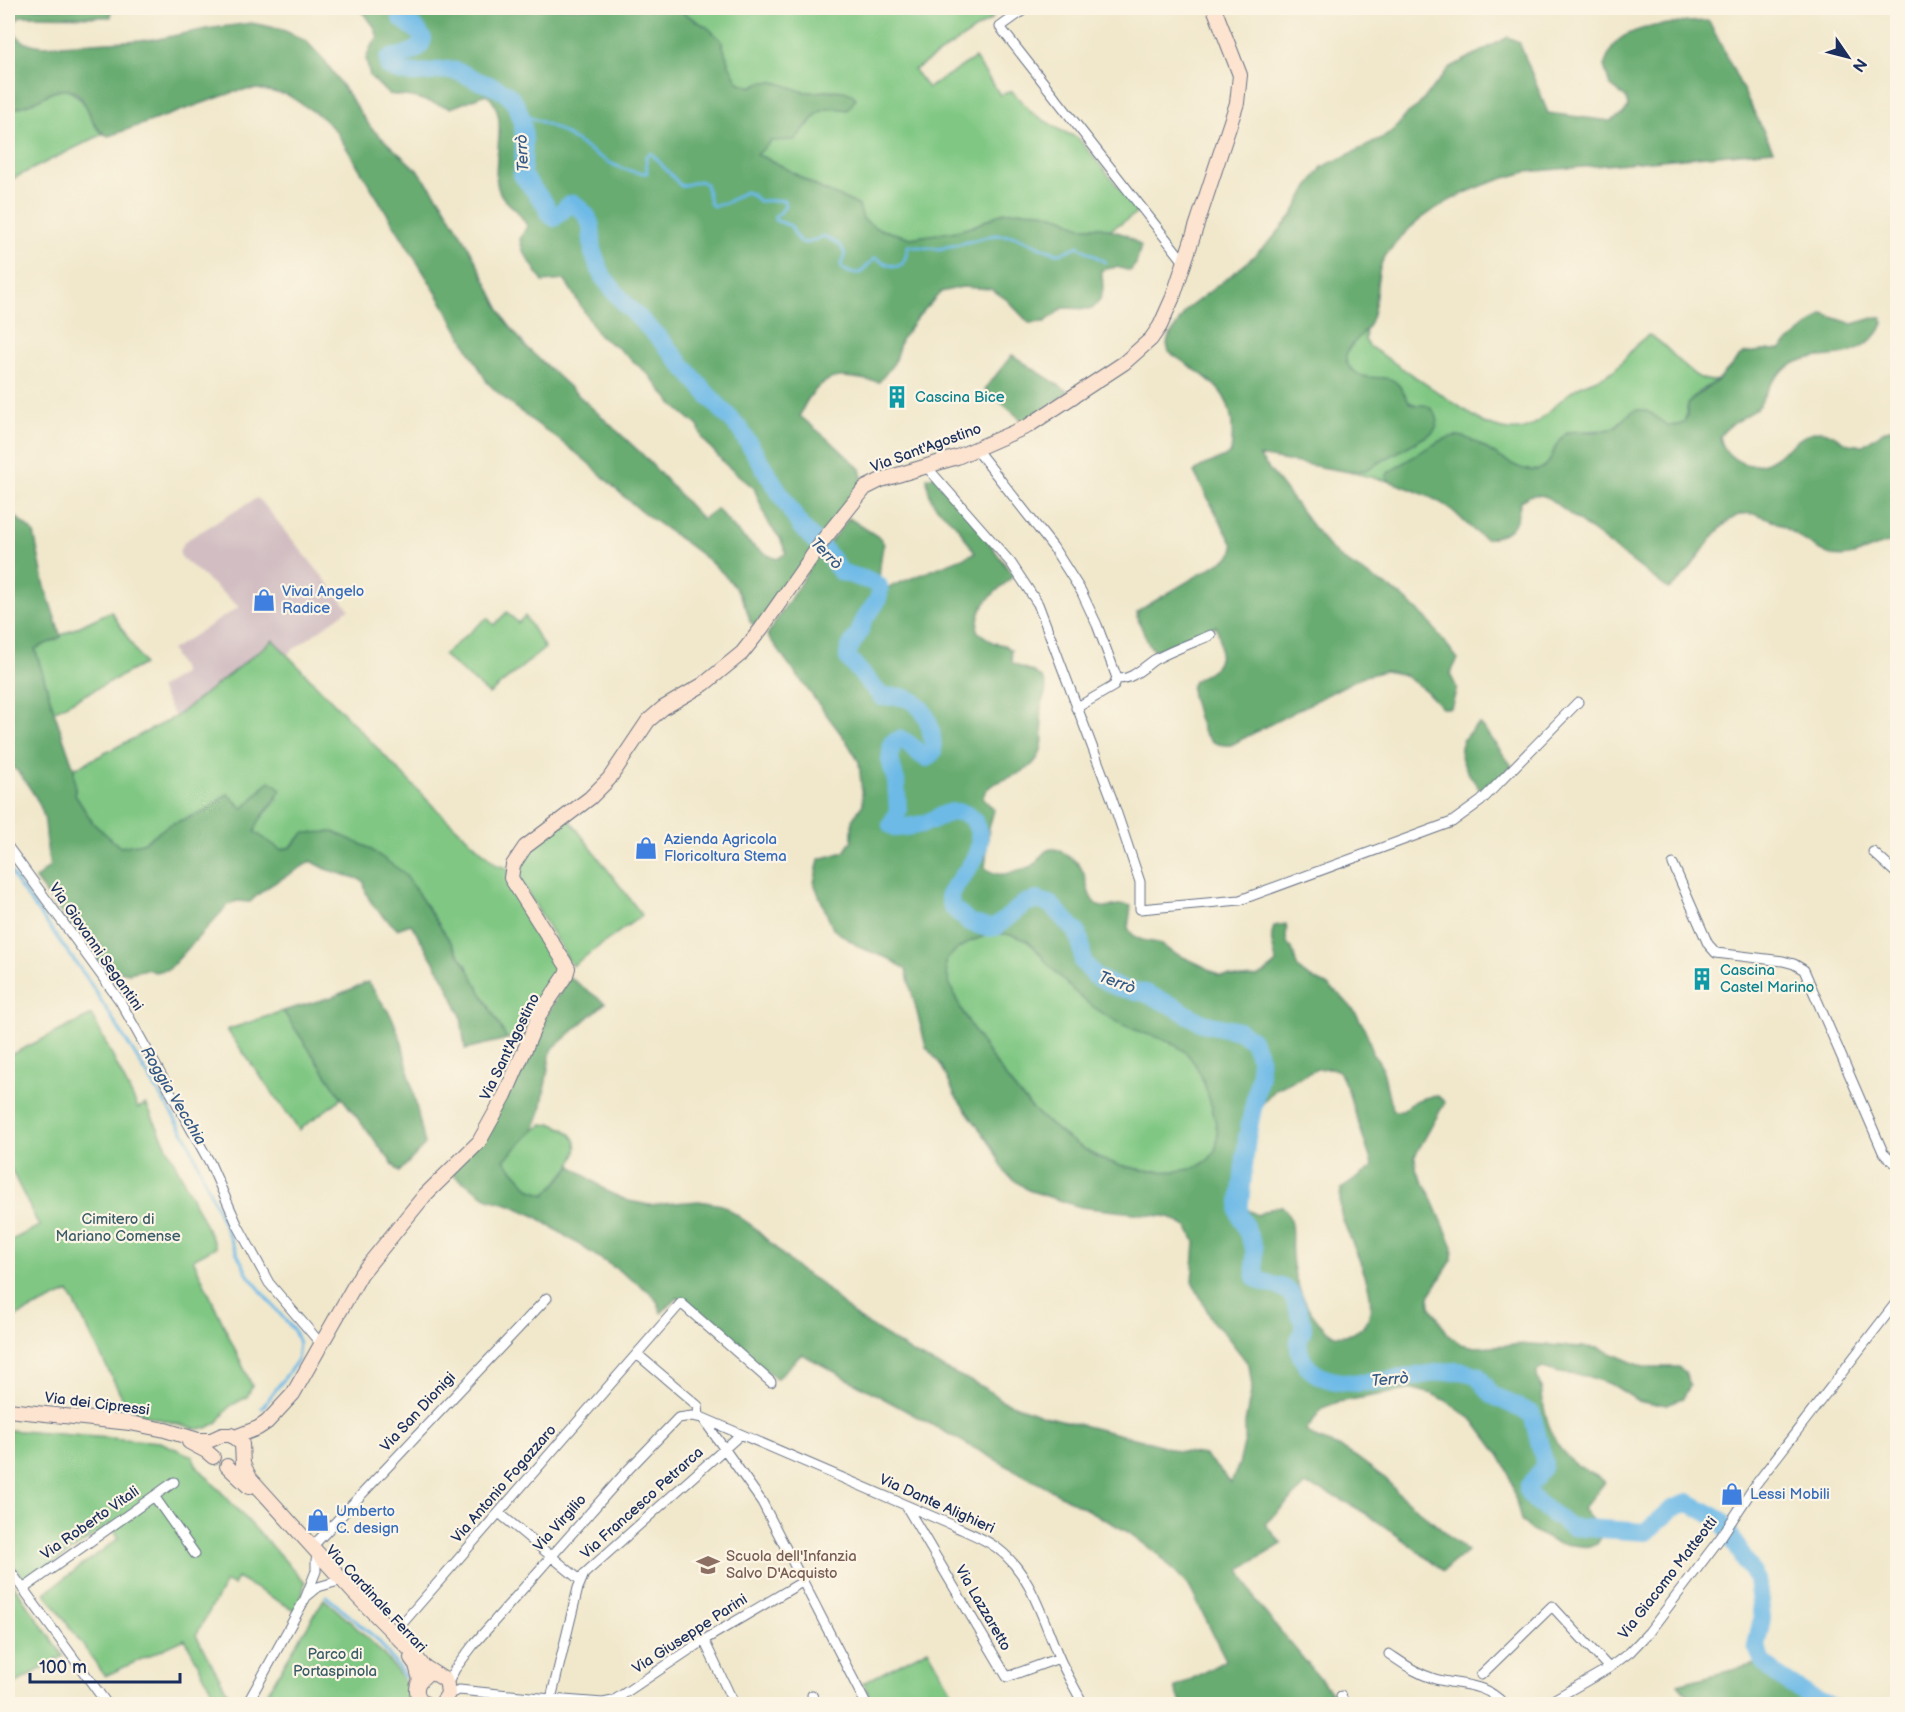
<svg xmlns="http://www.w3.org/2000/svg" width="1905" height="1712" font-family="'Balsamiq Sans',sans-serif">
  <rect width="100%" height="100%" fill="#fcf5e5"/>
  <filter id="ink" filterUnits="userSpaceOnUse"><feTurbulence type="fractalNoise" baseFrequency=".0167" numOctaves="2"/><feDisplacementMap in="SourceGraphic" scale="12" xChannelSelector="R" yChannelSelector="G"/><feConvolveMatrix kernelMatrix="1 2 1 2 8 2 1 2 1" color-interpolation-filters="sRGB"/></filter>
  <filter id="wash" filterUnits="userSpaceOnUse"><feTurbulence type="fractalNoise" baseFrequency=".008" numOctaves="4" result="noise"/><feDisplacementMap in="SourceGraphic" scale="24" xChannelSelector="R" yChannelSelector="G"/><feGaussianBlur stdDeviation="1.35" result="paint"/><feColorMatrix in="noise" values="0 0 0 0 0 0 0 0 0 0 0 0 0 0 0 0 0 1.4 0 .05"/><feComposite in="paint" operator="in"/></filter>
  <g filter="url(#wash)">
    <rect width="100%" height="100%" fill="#f1e8cc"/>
    <!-- industrial -->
    <path fill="#d2bec2" d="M257,498l4,3 88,108 -62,45 -14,-14 -98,77 -16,-29 25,-15 -13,-23 68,-43 -58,-50 -2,-6 6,-10z"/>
    <!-- green -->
    <path fill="#80c783" stroke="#4e7b70" stroke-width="1.5" d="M675,8h48l4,3 13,-3h249l4,10 -79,52 14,18 47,-30 25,37 12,-4 20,22 28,17 18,8 61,74 -29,18 -9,-3h-21l-17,-9 -59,-6 -30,14 -17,5 -46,7 -35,-10 -13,-9 -4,-13c-13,-8 -26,-11 -39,-18 -22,-11 -41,-27 -64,-33l15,-14 38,-16 12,-16 13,-2 22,-8c-12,-17 -39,-3 -55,-8 -12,-4 -24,-11 -37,-9 -4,0 -9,3 -13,5l-13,-5 -9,-17 -8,-25 -14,-13z
      M66,89c29,15 18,30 37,45l-95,47v-71h4c18,-7 35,-18 54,-21z
      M1366,329l-1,11 4,6 115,77c53,22 55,-10 91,-34 13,-9 29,-9 41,-21 11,-10 19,-26 33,-33 23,10 42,52 69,45 -9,6 -25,13 -30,25 -2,5 -2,12 -4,18 -16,7 -22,-1 -33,-10l-30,8 -7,7 -9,2 -37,2c-4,4 -9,9 -12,14 -4,7 -4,15 -11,20 -22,19 -63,-29 -88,-30 -16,0 -54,28 -69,37l-2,4 3,4 -40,-9 17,-2 66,-37 5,-7 -17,-20 -11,-4 -10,-17 -15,-7 -15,1 -9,-3 -13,-11 -2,-8 3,-8z
      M111,611l33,53 -90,47 -19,-63z
      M507,612l11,11 7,-7 20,32 -56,46 -46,-39 44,-37 7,7z
      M273,640l163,169 61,56 10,3 54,100 -24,42 -12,25 -18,4 -41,-74 -62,-92 -100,-40 -14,14 -9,3 -26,-18 2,-9 21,-24 -9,-18 -26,28 -16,-15 -22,17 -36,14 -26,18 -23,4 -27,-24 -18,-28 -1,-26 101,-52z
      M569,819l73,96 -70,51 -54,-89 -1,-10 8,-12z
      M1005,934c8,1 15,3 22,7 8,5 15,16 21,23 14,15 29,32 47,44 13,9 28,18 43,23 16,6 33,9 46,20 16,14 22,37 28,57 3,10 8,29 4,40 -13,38 -95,22 -120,8 -40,-22 -72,-51 -97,-88 -15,-22 -60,-84 -52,-109 14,-16 37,-26 58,-25z
      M283,1011l59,87 -43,32 -72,-100z
      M92,1015l46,93 8,-4 70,143 -23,12 59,127 -5,11 -17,9 -12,16 -11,6 -10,1 -68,-18 -60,-119 -61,28v-78l31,-16 -31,-63v-107z
      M552,1124c49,16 13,49 -7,71l-14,-5 -27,-30 30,-30 8,-5z
      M8,1430l152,12 32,14 4,9 109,117 -7,30 -61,-34 -4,7 -7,-3 -30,53 38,69h-15l-34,-65 -80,37 -60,-83 74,-55 -9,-14 -84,59 -18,-25z
      M8,1577l55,79 -55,32z
      M324,1599c37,32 72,61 93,105h-157z
      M928,1649l31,55h-85l-11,-21z"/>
    <!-- forest -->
    <path fill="#68ac71" stroke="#426e68" stroke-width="1.5" fill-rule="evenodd" d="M8,8h103v9l-90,-1 -6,6 -1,11 11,10 18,3 115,-7 48,-10 45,-6 30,6 25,12 19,20 46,67 47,43 24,31 28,47 35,71 21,27 116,107 60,65 15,-10c18,20 34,41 60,50l9,-6 -6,-15 -12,-15 -14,-35 -29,-24 -22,-25 -5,-13 -25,-21 -24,-30 -31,-27 -19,-12 -34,-56 -22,2 -20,-31 -3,-12 7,-13c-3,-6 -7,-11 -11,-16 -5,-5 -13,-10 -16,-17 -13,-27 14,-77 -14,-99l-35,14 -39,-11 -24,-3 -18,-18 -4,-17 4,-11 8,-11 -5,-12 -14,-17h316l32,19 14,13 8,25 9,17 13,5c4,-2 9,-5 13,-5 13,-2 25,5 37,9 17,5 42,-8 55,7l-8,12c-32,-7 -34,9 -53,30l-24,1 -14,14c23,7 42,23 63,33 13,7 26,10 39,18l4,13 13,9 35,10 46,-7 17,-5 30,-14 17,-1 22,1 20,6 17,9h21l25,8 15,11 -5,18 -6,7 -13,-4 -16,3c3,17 4,27 -9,39l-29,-1 -18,14 -16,1 -22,-23 -16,-11 -29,-2 -21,5 -25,27 -15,21 -7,23 -15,19c-12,-1 -28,-6 -39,-5 -20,1 -35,23 -40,39l36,30 24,23 4,16 -108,141 -6,-4c-9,-54 -78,-84 -116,-117 -19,-15 -35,-34 -54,-49 -31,-25 -65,-45 -93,-74l-45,-80 -106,-171 -17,-16 -31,-20 -31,-6 -20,2 -128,45c-25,-7 -17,-55 -53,-45 -7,2 -12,6 -18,9 -8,4 -18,7 -27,10h-3z
      M1709,21l64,129 -247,22c-47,12 -95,31 -128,68 -5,7 -13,14 -16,22 -8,20 -3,43 -13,63 -9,16 -38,29 -14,47 12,9 23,3 35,7 11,4 13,16 20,24 5,4 8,2 13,2 8,0 17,12 14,20 0,1 -4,7 -5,8l-66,37 -17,2 -90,-16 68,89 16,15 58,35 25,23 32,41 -8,15 7,14 -6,20h-9l-16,-17 -22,-16 -19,-4 -24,6 -130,68c-26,3 -31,-19 -36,-39 -2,-7 -6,-17 -2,-23 4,-7 14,-8 19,-13 12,-10 9,-32 4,-44l-56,24h-6l-5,-5 -12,-28v-5l4,-3 88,-52 4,-5v-7l-39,-73c10,-11 27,-9 37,-20 8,-61 -18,-69 -62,-100l-2,-8 1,-5 19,-30 57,-44 29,-27 20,-24 12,-22 17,-25 59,-28 12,-8 15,-18 10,-7 31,-38 59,-31 11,5 29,71 62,8 13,-7 5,-7 -2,-9 -16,-13 -6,-19c3,-7 6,-16 11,-22 15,-20 70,-22 94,-23z
      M1823,314l30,10 24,-7h5l1,6c-2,6 -5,11 -10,15 -27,28 -54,11 -82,27 -11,7 -19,16 -25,27 -3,5 -5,13 -9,16 -13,11 -27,14 -37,28 2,11 6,17 15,23 35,23 56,-26 84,-28 11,-1 20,9 30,13 4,1 10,1 14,1l21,-14 13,-5v116c-23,0 -43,21 -66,13 -28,-9 -69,-56 -98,-37 -26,16 -42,60 -65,71l-121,-92c-12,-4 -16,-3 -26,4 -6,27 -7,32 -36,38 -12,-8 -21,-18 -32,-28 -18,-14 -43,-22 -64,-30l-3,-4 2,-4c15,-9 53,-37 69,-37 25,1 66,49 88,30 7,-5 8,-13 11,-20 3,-6 7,-10 12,-14 13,-2 35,3 47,-5 9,-6 14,-19 27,-17 19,3 19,23 42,13l3,-9 1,-9 4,-6 26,-19 22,-24 5,-3 35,-4z
      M1012,355l57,37 -45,30 -39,-33z
      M940,474l73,102c-19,19 -35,24 -36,55l17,12 10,2 7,5 1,12c9,7 26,9 32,19 5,8 -2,19 -3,27 -1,13 4,26 1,38 -7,37 -56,28 -59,52l11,12 -5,18 -4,40c12,9 20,7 34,2 6,-2 12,-2 17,-7 5,-6 8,-14 17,-14 7,0 11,4 16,8 5,3 11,7 13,13 6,10 4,25 14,34 11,9 23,-4 35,2l-3,22 5,7 9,5 16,3 14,9 29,13 19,11h9l13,2 14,-1 9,-4 11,-10c-1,-16 -8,-19 -2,-37l12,-2c2,6 0,7 0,13 0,7 3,8 6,12 4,7 2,15 8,21 8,9 19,10 28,16 23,15 41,42 44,68 18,16 11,38 22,57h9c10,-11 20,-14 35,-15l7,6 -30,54 1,13 15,27 22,51 -1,13 -23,36 1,10 18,28 12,10 15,3 54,-3 70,4 44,19h36l7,6 4,13 -7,12 -16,6h-16l-13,-3 -25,-16 -27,-9 -26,-3 -17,-5 -6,3c-1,8 5,15 5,23 3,25 10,52 31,68 10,8 22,12 32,20l-22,27c6,9 14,15 21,24l-7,11 -8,3 -34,-4 -25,-14 -9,-9 -12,-47 -9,-17 -26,-35 -29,-21 -13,-6 -19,-5 -75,13 -16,6 -16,23 11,8 24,9 15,9 30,22 12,14 69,58 -24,20c-40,-32 -88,-71 -137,-86l-41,39 17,20 -42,25 17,34 84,101h-159l-7,-16 51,-28 -36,-72 -30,-32 -32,-24 -326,-178 -26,25 -94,-79 -4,-2 -17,15 -3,-10 -7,-10 -36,-25 -80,-52 -24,-11 -22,-6 -37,-25 117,-197 36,26 -54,47 -10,61 -7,19 -30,30 27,30 14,5 27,-29 38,27 19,8 20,4 50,-4 23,4 29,20 48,45 20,12 37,35 60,38 69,33 16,12 40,15 109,27 27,9 28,4 26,28 8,-19 6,-24v-17l7,-36 -3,-22 -23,-30 -13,-13 -21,-41 3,-39 -7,-14 -18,-11 -90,-10 -52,-17 -22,-16 -15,-29 -36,-50 -14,-30 -15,-18 -20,-77 -16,-11 -29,-11 -28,-19 -19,-46 5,-24 25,-7 8,-12v-20l11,-16 -4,-42 -12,-20 -80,-107 47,-73 35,-44 31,20 4,6c-2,4 -6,33 -4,36 1,4 3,5 7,8l88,-35c-5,-7 -10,-16 -16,-24 -17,-21 -30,-18 -32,-51zM1005,934c8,1 15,3 22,7 8,5 15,16 21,23 14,15 29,32 47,44 13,9 28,18 43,23 16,6 33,9 46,20 16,14 22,37 28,57 3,10 8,29 4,40 -13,38 -95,22 -120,8 -40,-22 -72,-51 -97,-88 -15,-21 -60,-84 -52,-109 14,-16 37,-26 58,-25zM1331,1068l8,3 8,17 26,79 -32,22c-1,10 -2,18 1,28 8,28 55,102 8,117 -10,3 -18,2 -25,-5 -19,-18 -32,-48 -33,-74 -2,-18 4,-33 -9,-48h-8l-18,8 -11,-6 9,-88 8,-18 13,-14 41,-20z
      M8,510l26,23 11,54 16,50 -26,12 19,62 20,58 1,26 18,28 27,24 23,-4 26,-18 36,-14 23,-17 15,15 27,-28 11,8c-6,16 -23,26 -26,43l26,18 10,-3 13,-14 30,-1 33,15 37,26 62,92 41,74 -42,10 -4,-33 -16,-36 -34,-56 -14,5c-14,-14 -32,-26 -33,-47l-5,-3 -31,-9 -17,-9c-21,15 -43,22 -61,41l-13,-1 -9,4 -59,64 -14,3 -9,-3 -17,4 -21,-4 -10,-6 -63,-84 15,-13c-4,-15 -3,-28 -5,-43 -2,-16 -11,-29 -20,-42 -4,-6 -7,-11 -13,-14l-4,1z
      M1480,724l32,42 -28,29c-18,-25 -40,-48 -4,-71z
      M368,982l24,35 10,26 23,102 -26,27 -57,-74 -59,-87 49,-14z
      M1767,1661l15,13 60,30h-148l-16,-20z"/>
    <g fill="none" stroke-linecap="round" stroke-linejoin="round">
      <!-- stream -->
      <path stroke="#6dbae7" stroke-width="3" d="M519,113c14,6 30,11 43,19 27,16 52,41 85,41l-1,-17 5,-3 30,33 19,-5 6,3 4,19 3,3 13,-3 19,-11 6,2 8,7 25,-1 1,6 -5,7 -5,3v4l16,6c9,22 13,19 33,10l16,9 5,9 -4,10 1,4 8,5h10l15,-15c20,10 29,16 33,-12l31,3 56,-14 19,1 41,17h7l16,-7 27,16
        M8,867l12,20 67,91 100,160 43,101 18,36 46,56 5,12 -2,18 -35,47
        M326,1596l52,44 27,37"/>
      <!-- river -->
      <path stroke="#6dbae7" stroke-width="18" d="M399,8l2,10 17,13 5,8c-3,15 -22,16 -35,20l1,8c19,11 38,4 59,3 11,0 20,6 30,11 10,3 22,7 30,14 21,19 16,56 14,80l23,29 3,8 6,6 16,-14h5l12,12 4,10 2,27 10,24 22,27 36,36 47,55 31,33 62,99 25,25 15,20 32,10 6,4c3,15 -8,22 -15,33 -2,5 -3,10 -5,14 -5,9 -12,14 -11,25l34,39c6,0 14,-1 20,0 25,5 31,34 31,55l-6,6c-11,-4 -13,-14 -27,-19l-8,4 -2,17 6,21 2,30 -7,14 5,3c11,-1 22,-2 32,-6 9,-4 16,-9 26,-10 9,0 15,2 20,9 18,30 -12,52 -25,74l3,12 17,15 18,6 9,-1 29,-24 13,-3 13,5 25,26 4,8 3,23 13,15 23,11 26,5 30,14 27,16 37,8 13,9 7,16 1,18 -13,63 -8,75 15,36 1,29c12,11 27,5 36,17 3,5 13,28 12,34 0,5 -4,8 -4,13 -2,8 3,19 8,25 30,35 114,4 152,5 6,0 12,3 18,4l15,20 40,19 12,47 -1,7 -15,19v5l8,10 35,25 75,5 26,-23 16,-7 33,18 36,60 5,38 -6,28 7,16 15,14 33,21 16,7"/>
    </g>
  </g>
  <g filter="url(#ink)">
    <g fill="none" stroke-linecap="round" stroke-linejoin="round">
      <!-- street casing -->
      <g stroke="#667084" stroke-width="11">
        <path id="street" d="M1021,12l-21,15 185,236
          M976,449l77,98 28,44 16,34 20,53 -3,8 -38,22
          M926,466l85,97 27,41 74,195 28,83v27l100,-9 212,-78 29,-21 97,-99
          M1117,678c12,4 27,-11 37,-18 18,-10 38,-17 57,-25
          M8,847l112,154 90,162 27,61 32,59 52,61
          M1873,852l25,23
          M1673,864l35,80 8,9 67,8 11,3 10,6 79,182 15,14
          M637,1354l61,52 1,11
          M704,1420l58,82 104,202
          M154,1496l41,58
          M906,1506l101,171 52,-19
          M499,1513l81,67
          M312,1547l235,-249
          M8,1568l99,136
          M23,1589l151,-107
          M306,1597l12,-10 17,-5
          M394,1633l287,-330 90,79
          M704,1640l30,64
          M1389,1654c15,10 28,20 46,25 26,7 49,3 69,25
          M1481,1675l71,-69 57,62
          M447,1685l8,-16 19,-25 152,-172 52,-54 14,-2 11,2 249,107c15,7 32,13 45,23 34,25 45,70 61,107 7,17 17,33 25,49
          M448,1694l11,-4 92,9 52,4 10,-2 91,-61 98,-58
          M812,1695l4,9
          M1341,1696l4,8
          M550,1703l28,-115 6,-14 156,-139
          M247,1704l58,-105 11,-28v-11
          M1546,1704l63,-36 21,-16 19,-20 72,-95 35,-53 142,-184"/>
      </g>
      <!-- secondary casing -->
      <g stroke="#667084" stroke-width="16">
        <path id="secondary" d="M8,1410l122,13 35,7 33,10h13l11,-5h9l11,9 1,20 7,14 103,114 61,62 9,12 22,14 2,5 1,9 -7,10
          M235,1437l23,-9 9,-6 26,-28 68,-120 64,-79 54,-53 26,-47 36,-83 25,-37 2,-7 -3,-5 -54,-85 2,-13 12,-18 65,-49 19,-19 39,-58 15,-13 41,-24 38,-31 19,-24 63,-90 41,-51 16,-8 76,-23 71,-31 96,-63 27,-24 9,-13 13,-29 64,-194 3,-28 -26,-67
          M189,1442l17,9 7,6
          M227,1466l22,21
          M411,1658l5,7 4,15
          M425,1676c-11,8 -11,21 1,28"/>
      </g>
      <!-- street -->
      <use href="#street" stroke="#fff" stroke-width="9"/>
      <!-- secondary -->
      <use href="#secondary" stroke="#fde4d0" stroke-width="14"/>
    </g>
  </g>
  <!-- icons -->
  <defs>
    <g id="building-bare" transform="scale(1.8)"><path d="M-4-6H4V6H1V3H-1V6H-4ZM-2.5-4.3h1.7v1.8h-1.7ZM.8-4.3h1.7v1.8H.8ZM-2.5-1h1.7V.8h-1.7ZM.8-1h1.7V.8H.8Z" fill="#0f9aa8" stroke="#fcf5e5" stroke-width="2.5" paint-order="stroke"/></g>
    <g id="shop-bare" transform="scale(1.8)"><path d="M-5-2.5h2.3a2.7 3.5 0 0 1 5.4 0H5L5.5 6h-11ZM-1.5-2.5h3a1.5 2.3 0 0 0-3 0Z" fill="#3f7fe0" stroke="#fcf5e5" stroke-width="2.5" paint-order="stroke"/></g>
    <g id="school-bare" transform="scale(1.8)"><path d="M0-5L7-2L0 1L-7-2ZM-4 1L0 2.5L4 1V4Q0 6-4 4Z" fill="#8d6e63" stroke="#fcf5e5" stroke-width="2.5" paint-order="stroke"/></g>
  </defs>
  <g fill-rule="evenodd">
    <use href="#building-bare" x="897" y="397"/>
    <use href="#shop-bare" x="264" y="600"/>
    <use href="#shop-bare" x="646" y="848"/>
    <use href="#building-bare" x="1702" y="979"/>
    <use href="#shop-bare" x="1732" y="1494"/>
    <use href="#shop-bare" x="318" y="1520"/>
    <use href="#school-bare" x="708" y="1565"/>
  </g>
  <g text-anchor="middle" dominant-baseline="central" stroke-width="4.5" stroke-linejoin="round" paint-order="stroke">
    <!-- culture labels -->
    <g font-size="15" fill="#0d838f" stroke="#fcf5e5" text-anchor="start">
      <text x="915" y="397">Cascina Bice</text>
      <text x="1720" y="970">Cascina<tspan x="1720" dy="17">Castel Marino</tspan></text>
    </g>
    <!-- street labels -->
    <g font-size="15" fill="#1b2f5e" stroke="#fcf5e5">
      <text transform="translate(926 448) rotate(-20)">Via Sant'Agostino</text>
      <text transform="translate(96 947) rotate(55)">Via Giovanni Segantini</text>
      <text transform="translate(510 1047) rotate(-64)">Via Sant'Agostino</text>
      <text transform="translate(97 1404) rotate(7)">Via dei Cipressi</text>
      <text transform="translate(418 1412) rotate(-47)">Via San Dionigi</text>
      <text transform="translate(504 1484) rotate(-49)">Via Antonio Fogazzaro</text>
      <text transform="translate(642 1503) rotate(-42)">Via Francesco Petrarca</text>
      <text transform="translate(937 1504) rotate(24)">Via Dante Alighieri</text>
      <text transform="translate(90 1523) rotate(-35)">Via Roberto Vitali</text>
      <text transform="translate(560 1523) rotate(-48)">Via Virgilio</text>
      <text transform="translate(1668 1578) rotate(-52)">Via Giacomo Matteotti</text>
      <text transform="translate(376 1599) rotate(47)">Via Cardinale Ferrari</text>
      <text transform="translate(983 1608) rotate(60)">Via Lazzaretto</text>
      <text transform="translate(690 1634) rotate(-33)">Via Giuseppe Parini</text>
    </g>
    <!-- shop labels -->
    <g font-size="15" fill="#366cbe" stroke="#fcf5e5" text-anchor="start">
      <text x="282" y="591">Vivai Angelo<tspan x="282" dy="17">Radice</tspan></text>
      <text x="664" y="839">Azienda Agricola<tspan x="664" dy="17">Floricoltura Stema</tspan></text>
      <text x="1750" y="1494">Lessi Mobili</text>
      <text x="336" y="1511">Umberto<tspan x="336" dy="17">C. design</tspan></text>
    </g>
    <!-- park labels -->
    <g font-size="15" fill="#395d69" stroke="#fcf5e5">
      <text x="118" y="1219">Cimitero di<tspan x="118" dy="17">Mariano Comense</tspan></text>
      <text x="335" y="1654">Parco di<tspan x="335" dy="17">Portaspinola</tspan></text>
    </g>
    <!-- education labels -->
    <g font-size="15" fill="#785e54" stroke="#fcf5e5" text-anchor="start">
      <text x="726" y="1556">Scuola dell'Infanzia<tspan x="726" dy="17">Salvo D'Acquisto</tspan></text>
    </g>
    <!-- water labels -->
    <g font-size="16" font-style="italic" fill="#345987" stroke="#fcf5e5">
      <text transform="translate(523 153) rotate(-93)">Terrò</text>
      <text transform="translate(826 554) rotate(46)">Terrò</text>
      <text transform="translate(1117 983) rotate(20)">Terrò</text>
      <text transform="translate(173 1096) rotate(59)">Roggia Vecchia</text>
      <text transform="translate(1390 1380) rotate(-5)">Terrò</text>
    </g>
  </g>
  <!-- margin -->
  <rect width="1905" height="1712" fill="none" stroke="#fcf5e5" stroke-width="30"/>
  <!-- north arrow -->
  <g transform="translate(1848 57) rotate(125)" stroke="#fcf5e5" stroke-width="4.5" paint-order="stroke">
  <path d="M0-4.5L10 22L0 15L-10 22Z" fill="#1b2f5e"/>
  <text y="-9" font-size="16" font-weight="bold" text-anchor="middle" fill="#1b2f5e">N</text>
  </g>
  <!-- scale -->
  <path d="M30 1673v9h150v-9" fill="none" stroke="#1b2f5e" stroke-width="3"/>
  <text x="39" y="1673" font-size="18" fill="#1b2f5e" stroke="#fcf5e5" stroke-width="4.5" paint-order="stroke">100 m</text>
</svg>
